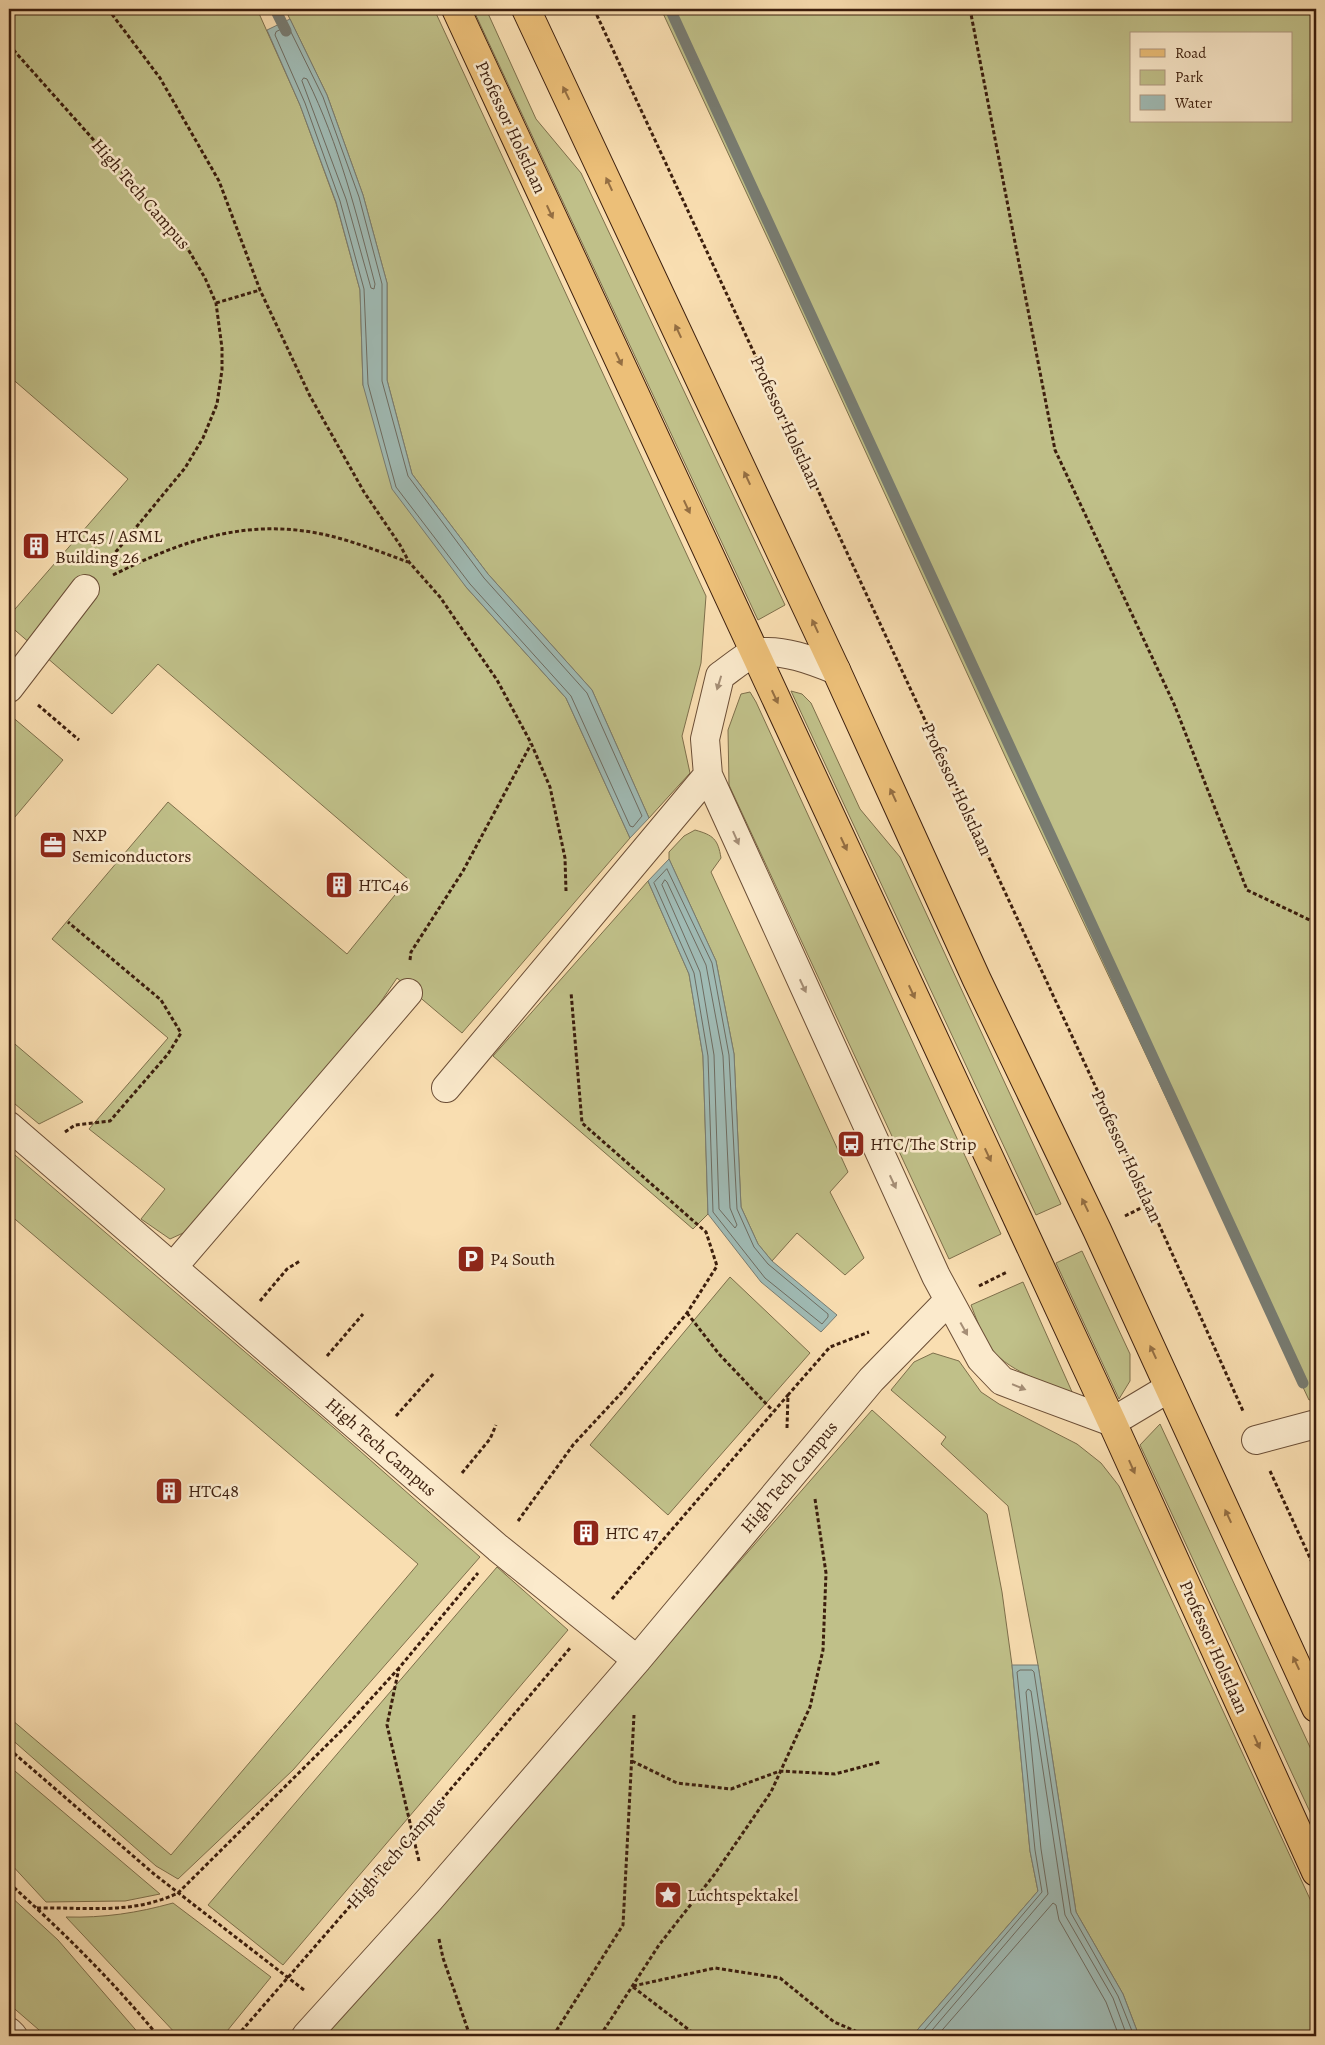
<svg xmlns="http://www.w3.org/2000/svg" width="1325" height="2045" font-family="Alegreya,serif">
  <rect width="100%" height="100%" fill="#f9deb1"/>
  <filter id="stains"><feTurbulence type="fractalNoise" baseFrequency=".004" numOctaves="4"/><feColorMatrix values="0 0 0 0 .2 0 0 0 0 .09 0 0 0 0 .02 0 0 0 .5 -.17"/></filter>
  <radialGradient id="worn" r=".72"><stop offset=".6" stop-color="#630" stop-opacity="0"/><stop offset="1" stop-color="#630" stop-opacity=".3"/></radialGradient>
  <!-- green -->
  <path fill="#c0c089" stroke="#7e6f4b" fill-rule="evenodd" d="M9,9h248l43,96 36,98 24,87 3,95 103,202 100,111 64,140 -168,195 -65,-55 -28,41 -177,210 -22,10 -29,-20 24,-30 -76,-60 79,-91 -116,-99 116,-137 179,152 61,-75 -250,-215 -46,50 -103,-89v-9l119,-137 -119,-103z
    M285,9h149l272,587 -5,67 -19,73 8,37 -41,45 -57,-128 -104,-116 -76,-100 -25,-94v-97l-24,-88 -36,-100z
    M473,9h13l50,110 45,54 204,432 -27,15z
    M661,9h655v1389l-7,2 -299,-633 -230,-502zM1131,34h160v87h-160z
    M791,691l11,3 9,9 49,106 40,48 161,347 -25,11z
    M750,692l6,10 245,532 -52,25 -220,-474 -1,-55 13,-36z
    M10,715l53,45 -54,64v-107z
    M695,830c18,5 23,9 26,28l-10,14 137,300 -18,20 34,66 -19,17 -48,-42 -25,28 -14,-17 -17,-37 -7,-153 -18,-93 -47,-102v-7l15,-16z
    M648,881l41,93 14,82 5,158 -15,15 -200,-173z
    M9,1039l74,63 -44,22 -30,-25z
    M9,1150l325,278 146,129 -187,213 -115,109 -22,-13 -147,-129v-14l3,-3 159,135 247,-291 -409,-350z
    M1082,1251l48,103v27l-11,18 -63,-136z
    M730,1277l80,76 -142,162 -78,-70z
    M1023,1282l50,112c-29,-13 -67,-22 -85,-50 -7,-12 -12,-26 -17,-39z
    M933,1353l26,8 22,31 18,12 78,40 24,19 18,23 197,426v124h-177l-16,-42 -47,-82 -38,-247 -30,-159 -67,-62 5,-7 -55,-47 23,-28z
    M872,1410l115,104 15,78 10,73 18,186 8,40 -126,145h-587z
    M1160,1424l156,336v65l-176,-380z
    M497,1567l71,63 -285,335 -75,-60z
    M9,1766l151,128 -35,7 -79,1 -37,-40z
    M9,1895l49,45 83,96h-95l-37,-32z
    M173,1903l98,74 -48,59h-45l-112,-119c38,1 71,-4 107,-14z"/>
  <!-- water -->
  <path fill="#a0bbb5" stroke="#787c72" d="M290,19l37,76 36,100 24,88v97l25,94 76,100 104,116 57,128 -19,20 -64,-140 -100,-111 -74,-98 -29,-104 -3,-95 -24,-88 -36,-97 -33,-75z
    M669,859l47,102 18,93 7,153 17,37 14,17 65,54 -16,17 -60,-50 -53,-68 -5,-158 -14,-82 -41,-93z
    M1012,1665h26l38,247 47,82 16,42h-227l126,-145 -8,-40z"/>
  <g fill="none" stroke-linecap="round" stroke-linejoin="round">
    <!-- shore -->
    <path stroke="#6e6c61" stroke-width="1" d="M286,27l3,1 34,69 36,100 23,87v97l26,95 76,102 103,115 55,123 -9,11 -3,-1 -59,-130 -101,-112 -74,-97 -28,-103 -4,-95 -24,-88 -35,-98 -30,-68 1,-3z
      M304,78l3,1c32,65 50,136 68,205l-1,5 -3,-1 -25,-89 -44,-118z
      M667,869l45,94 17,92 8,154 17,38 14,17 60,50v3l-6,7 -57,-46 -52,-66 -5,-156 -14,-83 -40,-90z
      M665,880l2,2 39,83 17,91 7,152 7,17 -2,3 -16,-19 -5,-154 -14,-83 -38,-87z
      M919,2036l123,-144 -7,-42 -18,-178 3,-2h12l2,2 37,241 47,83 16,40
      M927,2036l121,-142 -7,-45 -15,-157 2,-3 3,2 34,224 48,83 14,38
      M937,2036l116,-133 3,2 3,15 47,82 13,34"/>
    <!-- stream -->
    <path stroke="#787c72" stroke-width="11" d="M275,9l11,22
      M670,9l633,1374"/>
    <!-- minor casing -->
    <g stroke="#6b4e36" stroke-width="30">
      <path id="minor" d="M836,670c-22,-9 -55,-22 -80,-17 -9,1 -27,17 -36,23l-15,63 3,36 228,501 45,83 21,22 110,41 57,-34
        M9,688l76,-99
        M446,1088l262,-313
        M9,1126l489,422 139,112
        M173,1267l235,-274
        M1256,1440l60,-16
        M9,2032l4,4
        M306,2036l124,-137 207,-239 234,-280 77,-79"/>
    </g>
    <!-- major casing -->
    <g stroke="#3c1e0d" stroke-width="30">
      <path id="major" d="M456,9l656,1413 204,450
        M526,9l310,661 141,310 120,250 219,478"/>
    </g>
    <!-- path -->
    <path stroke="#3c1e0d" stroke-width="3" stroke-dasharray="4 2.5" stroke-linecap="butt" d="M108,9l52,69 59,103 41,109 50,106 54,96 36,53 9,17 31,35 57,83 34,63 19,44 15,71 1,33
      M594,9l545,1171 104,231
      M970,9l85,441 119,254 73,186 69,33
      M9,45l173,194 23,39 11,25 6,45v22l-5,34 -14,34 -18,30 -80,97
      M216,303l44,-13
      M113,575c66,-33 129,-56 204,-42 31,6 61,18 91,29
      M38,705l41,35
      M410,960l1,-8 52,-81 68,-127
      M65,1132l10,-7 35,-4 58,-67 13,-21 -20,-33 -93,-78
      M1125,1216l24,-12
      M979,1286l28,-14
      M260,1301l27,-32 13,-8
      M687,1313l32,41 54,57
      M327,1356l36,-42
      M396,1416l38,-43
      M787,1428l1,-33 42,-48 39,-15
      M1270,1471l46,100
      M462,1473l28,-34 6,-14
      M518,1521l55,-76 51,-55 63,-77 30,-47 -11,-34 -124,-109 -11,-131
      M612,1599l176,-204
      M9,1749l145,125 150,116
      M632,1761l45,22 54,6 49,-18 55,3 45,-12
      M419,1861l-32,-136 12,-57 79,-95
      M9,1883c53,48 104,98 149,153
      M37,1908c50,-1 94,7 141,-15l170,-169 51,-56
      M439,1939l4,19 27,78
      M633,1986l82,-18 65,10 54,44 33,14
      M633,1987l64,49
      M237,2036l175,-201 159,-188
      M553,2036l70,-111 11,-210
      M600,2036l59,-91 55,-70 57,-83 39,-85 13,-57 3,-77 -11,-74"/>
    <!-- minor -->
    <use href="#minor" stroke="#fbeacc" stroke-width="28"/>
    <!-- major -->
    <use href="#major" stroke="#ecbf78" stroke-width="28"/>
  </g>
  <!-- one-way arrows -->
  <defs><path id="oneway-solid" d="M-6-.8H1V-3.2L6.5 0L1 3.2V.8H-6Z" transform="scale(1.25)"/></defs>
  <g fill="#946e42">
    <use href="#oneway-solid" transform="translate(566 93) rotate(-116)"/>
    <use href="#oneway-solid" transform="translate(609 184) rotate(-115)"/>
    <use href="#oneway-solid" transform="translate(550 212) rotate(65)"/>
    <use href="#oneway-solid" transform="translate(678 331) rotate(-115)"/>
    <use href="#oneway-solid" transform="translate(619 359) rotate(65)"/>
    <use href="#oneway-solid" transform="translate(747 478) rotate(-115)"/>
    <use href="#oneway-solid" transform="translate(687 507) rotate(65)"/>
    <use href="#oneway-solid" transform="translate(815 626) rotate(-115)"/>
    <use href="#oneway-solid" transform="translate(775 697) rotate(65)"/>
    <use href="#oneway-solid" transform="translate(893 795) rotate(-115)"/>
    <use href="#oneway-solid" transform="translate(844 844) rotate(65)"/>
    <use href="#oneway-solid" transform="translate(912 992) rotate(65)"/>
    <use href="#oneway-solid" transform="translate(988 1155) rotate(65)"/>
    <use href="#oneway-solid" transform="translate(1085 1205) rotate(-116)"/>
    <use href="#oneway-solid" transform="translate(1153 1352) rotate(-115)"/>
    <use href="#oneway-solid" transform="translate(1132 1467) rotate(66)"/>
    <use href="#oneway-solid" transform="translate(1228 1516) rotate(-115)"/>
    <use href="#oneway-solid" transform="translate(1296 1663) rotate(-115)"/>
    <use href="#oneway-solid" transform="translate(1257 1742) rotate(66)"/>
  </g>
  <g fill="#a58e76">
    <use href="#oneway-solid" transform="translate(719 683) rotate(107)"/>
    <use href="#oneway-solid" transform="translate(736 838) rotate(66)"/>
    <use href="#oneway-solid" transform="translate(803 986) rotate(65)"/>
    <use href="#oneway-solid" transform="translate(893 1182) rotate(65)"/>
    <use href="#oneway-solid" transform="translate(964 1329) rotate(61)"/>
    <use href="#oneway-solid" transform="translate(1019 1387) rotate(22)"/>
  </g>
  <!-- icons -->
  <defs>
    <g id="building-square" transform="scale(1.4375)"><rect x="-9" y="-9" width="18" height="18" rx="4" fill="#8f2418" stroke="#fbeacc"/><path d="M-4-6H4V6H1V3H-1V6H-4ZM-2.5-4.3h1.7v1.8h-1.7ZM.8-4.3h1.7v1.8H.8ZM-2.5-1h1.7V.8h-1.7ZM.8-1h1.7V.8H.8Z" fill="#fff"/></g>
    <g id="office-square" transform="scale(1.4375)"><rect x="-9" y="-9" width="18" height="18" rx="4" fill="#8f2418" stroke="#fbeacc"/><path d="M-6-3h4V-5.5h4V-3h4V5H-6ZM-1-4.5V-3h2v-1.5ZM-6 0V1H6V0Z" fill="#fff"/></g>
    <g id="bus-square" transform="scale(1.4375)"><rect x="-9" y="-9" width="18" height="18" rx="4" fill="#8f2418" stroke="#fbeacc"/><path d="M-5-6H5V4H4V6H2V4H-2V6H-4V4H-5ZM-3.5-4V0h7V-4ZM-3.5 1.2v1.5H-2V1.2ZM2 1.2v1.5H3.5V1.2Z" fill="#fff"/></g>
    <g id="parking-square" transform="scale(1.4375)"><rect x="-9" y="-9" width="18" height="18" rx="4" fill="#8f2418" stroke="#fbeacc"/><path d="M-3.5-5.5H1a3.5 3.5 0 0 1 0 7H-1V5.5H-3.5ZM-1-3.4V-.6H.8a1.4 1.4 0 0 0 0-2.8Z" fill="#fff"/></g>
    <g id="sight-square" transform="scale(1.4375)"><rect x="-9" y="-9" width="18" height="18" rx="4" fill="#8f2418" stroke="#fbeacc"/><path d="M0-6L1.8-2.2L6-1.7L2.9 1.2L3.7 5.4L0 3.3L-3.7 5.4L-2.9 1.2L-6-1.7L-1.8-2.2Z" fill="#fff"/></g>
  </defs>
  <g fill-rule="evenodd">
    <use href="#building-square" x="36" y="546"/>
    <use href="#office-square" x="53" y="845"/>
    <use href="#building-square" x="339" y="885"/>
    <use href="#bus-square" x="851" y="1144"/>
    <use href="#parking-square" x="471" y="1259"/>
    <use href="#building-square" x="169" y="1491"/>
    <use href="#building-square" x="586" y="1533"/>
    <use href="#sight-square" x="668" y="1895"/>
  </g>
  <g text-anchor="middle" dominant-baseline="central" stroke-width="5" stroke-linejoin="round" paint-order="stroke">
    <!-- street labels -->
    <g font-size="18" fill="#3c1e0d" stroke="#fbeacc">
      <text transform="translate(511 127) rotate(65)">Professor Holstlaan</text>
      <text transform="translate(141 194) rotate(49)">High Tech Campus</text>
      <text transform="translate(786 422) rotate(65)">Professor Holstlaan</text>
      <text transform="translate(957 789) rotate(65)">Professor Holstlaan</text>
      <text transform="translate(1127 1156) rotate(65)">Professor Holstlaan</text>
      <text transform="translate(381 1447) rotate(41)">High Tech Campus</text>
      <text transform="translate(789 1477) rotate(-50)">High Tech Campus</text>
      <text transform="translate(1214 1647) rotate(66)">Professor Holstlaan</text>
      <text transform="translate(396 1853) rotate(-49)">High Tech Campus</text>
    </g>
    <!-- poi labels -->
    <g font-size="18" fill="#3c1e0d" stroke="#fbeacc" text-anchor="start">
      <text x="55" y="536">HTC45 / ASML<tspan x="55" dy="21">Building 26</tspan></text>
      <text x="72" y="835">NXP<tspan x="72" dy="21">Semiconductors</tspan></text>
      <text x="358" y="885">HTC46</text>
      <text x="870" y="1144">HTC/The Strip</text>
      <text x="490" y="1259">P4 South</text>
      <text x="188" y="1491">HTC48</text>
      <text x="605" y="1533">HTC 47</text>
      <text x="687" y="1895">Luchtspektakel</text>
    </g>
  </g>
  <!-- margin -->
  <rect width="1325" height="2045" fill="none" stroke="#f9deb1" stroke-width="30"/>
  <rect x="10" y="10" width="1305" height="2025" fill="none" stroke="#3c1e0d" stroke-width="2.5"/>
  <rect x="15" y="15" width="1295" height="2015" fill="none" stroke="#3c1e0d"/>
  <!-- legend -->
  <rect x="1130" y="32" width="162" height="90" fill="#fbeacc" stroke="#af9880"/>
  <rect x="1140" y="49" width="25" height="8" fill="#ecbf78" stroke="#af9880"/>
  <text x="1175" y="58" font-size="15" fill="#3c1e0d">Road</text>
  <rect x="1140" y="70" width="25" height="15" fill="#c0c089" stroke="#af9880"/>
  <text x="1175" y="82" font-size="15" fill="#3c1e0d">Park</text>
  <rect x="1140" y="95" width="25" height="15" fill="#a0bbb5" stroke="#af9880"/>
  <text x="1175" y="108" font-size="15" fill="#3c1e0d">Water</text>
  <rect width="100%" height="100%" filter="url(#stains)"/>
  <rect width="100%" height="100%" fill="url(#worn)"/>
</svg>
